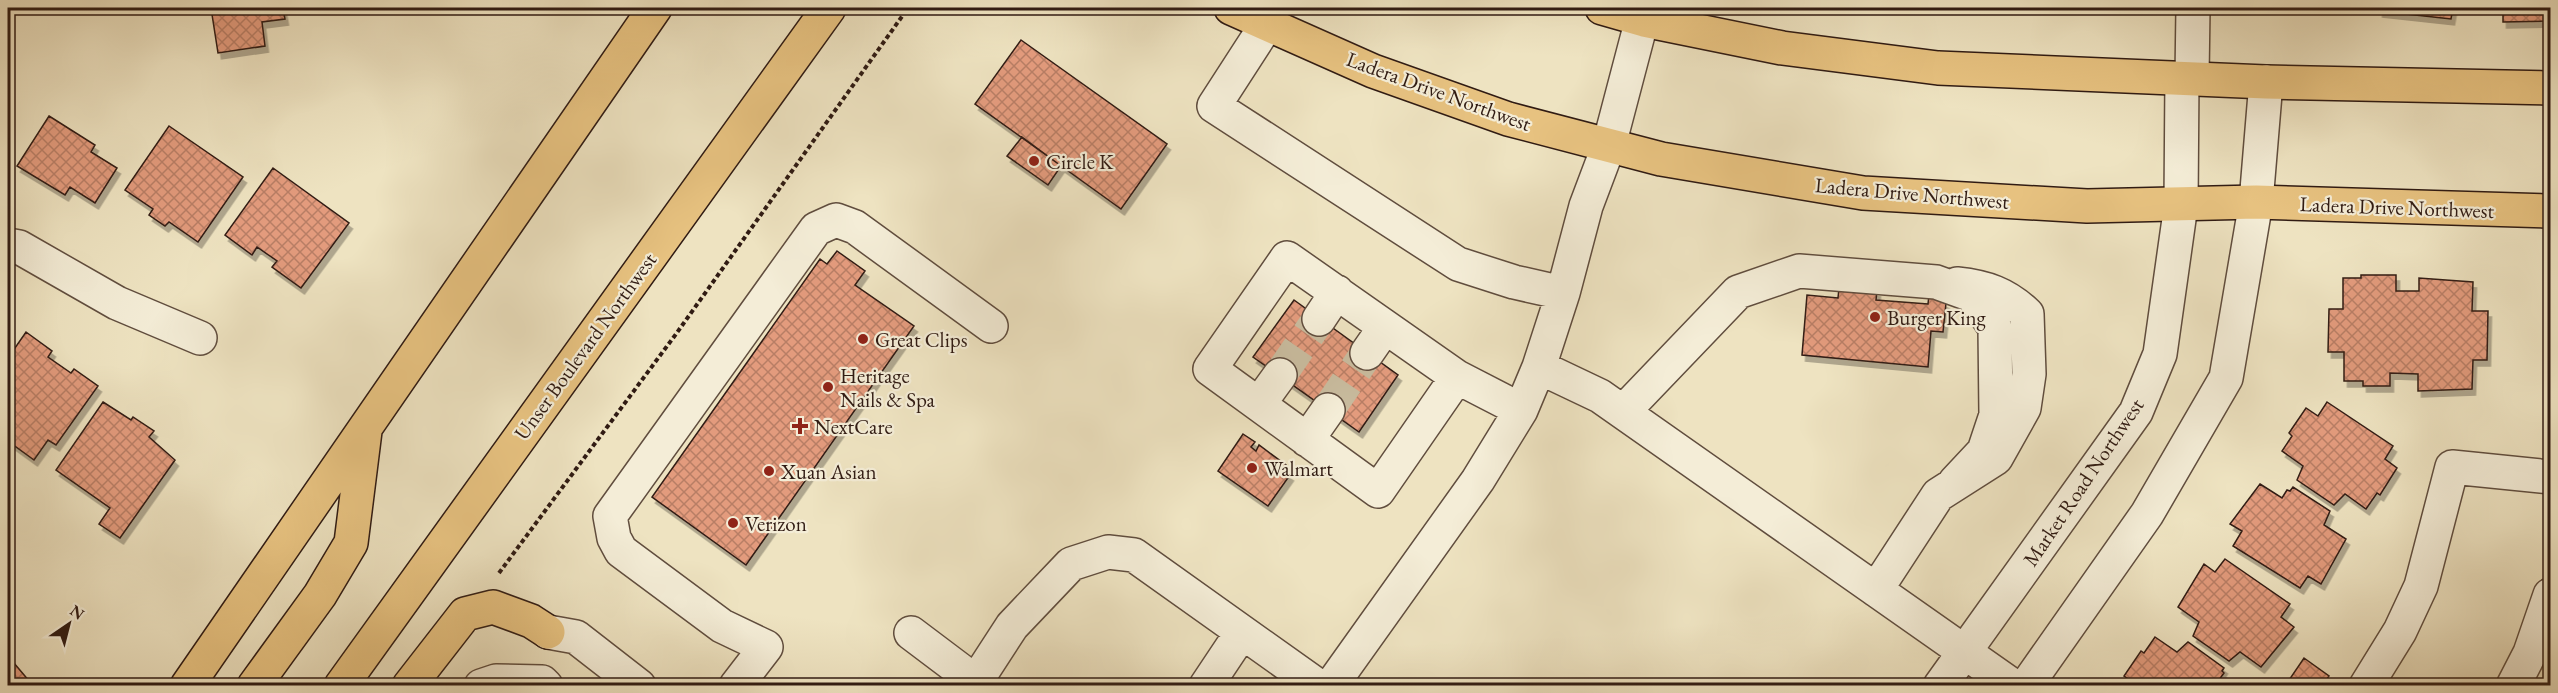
<svg xmlns="http://www.w3.org/2000/svg" width="2558" height="693" font-family="'EB Garamond',serif">
  <defs>
    <pattern id="building-cross-hatch" width="8" height="8" patternUnits="userSpaceOnUse" patternTransform="scale(1.5)"><rect width="8" height="8" fill="#e39b7d"/><path d="M0 0l8 8M0 8l8-8" fill="none" stroke="#b87e65"/></pattern>
    <filter id="shadow"><feDropShadow dx="3.5" dy="6" stdDeviation="0" flood-color="#0004"/></filter>
  </defs>
  <rect width="100%" height="100%" fill="#eee3c1"/>
  <filter id="stains"><feTurbulence type="fractalNoise" baseFrequency=".00333" numOctaves="4"/><feColorMatrix values="0 0 0 0 .2 0 0 0 0 .09 0 0 0 0 .02 0 0 0 .5 -.17"/></filter>
  <radialGradient id="worn" r=".72"><stop offset=".6" stop-color="#630" stop-opacity="0"/><stop offset="1" stop-color="#630" stop-opacity=".3"/></radialGradient>
  <!-- building -->
  <path fill="url(#building-cross-hatch)" stroke="#301b13" stroke-width="1.5" filter="url(#shadow)" d="M211,8h72l2,11 -23,3 3,24 -47,7z
    M2379,8h74l-2,11 -72,-8z
    M2503,8h47v13l-47,1z
    M1021,40l146,104 -46,65 -146,-105z
    M49,116l46,29 -4,7 26,16 -22,35 -25,-16 -5,8 -48,-29z
    M169,126l74,51 -45,65 -29,-20 -4,4 -16,-11 4,-6 -28,-19z
    M1022,137l39,29 -13,19 -41,-29z
    M273,168l76,55 -48,65 -29,-21 5,-6 -20,-14 -5,8 -27,-20z
    M837,251l28,20 -10,14 59,41 -168,239 -94,-68 168,-238 7,5z
    M2361,275h35v16h23v-13l54,4 -1,29h16l-1,49h-14l-1,29 -54,2v-17l-28,-1v13h-27v-5h-19v-29h-16l1,-43h14v-31h18z
    M1839,288l38,3 -1,9 52,4 1,-9 17,8 -3,29 -12,-1 -3,36 -126,-12 5,-60 31,3z
    M1294,300l104,75 -39,57 -106,-75z
    M26,332l26,19 -4,6 23,16 3,-4 24,17 -42,59 -8,-5 -14,20 -26,-19v-83z
    M103,402l28,18 2,-3 21,14 -5,6 26,23 -55,78 -21,-14 11,-16 -54,-38z
    M2327,402l66,44 -8,13 12,9 -17,27 -3,-2 -11,16 -21,-15 -11,11 -37,-25 6,-14 -21,-15 10,-15 -3,-3 17,-25 12,8z
    M1243,434l12,8 -4,5 5,4 3,-6 27,20 -4,5 8,5 -22,31 -50,-35z
    M2260,484l22,14 5,-8 3,1 3,-4 37,24 -6,14 22,14 -25,45 -13,-8 -8,12 -67,-42 9,-15 -12,-7z
    M2225,559l65,45 -9,13 13,10 -33,40 -21,-15 -11,9 -36,-25 6,-14 -21,-15 26,-43 11,8z
    M2155,637l22,15 11,-10 36,26 -2,3 2,2 -6,8 7,5h-91l2,-2 -12,-8 17,-25 3,2z
    M8,656l22,26 -4,4h-18z
    M2304,658l25,18 -7,10h-37z"/>
  <g fill="none" stroke-linecap="round" stroke-linejoin="round">
    <!-- minor-tunnel -->
    <path stroke="#c8bb9e" stroke-width="33" stroke-dasharray="33 16" stroke-linecap="butt" d="M1280,375l39,-56
      M1328,410l39,-57"/>
    <!-- minor casing -->
    <g stroke="#604d3e" stroke-width="36">
      <path id="minor" d="M1267,24l-53,82 244,158 56,18 49,11 23,-87 23,-61 36,-137
        M2192,77l1,-69
        M8,245l11,2 98,56 83,35
        M1319,319l18,-27
        M1367,353l18,-26
        M1539,367l61,29 413,290
        M1457,377l-79,114 -168,-122 77,-111 170,119 64,33
        M1259,404l21,-29
        M1623,412l115,-120 61,-21 137,11 36,13 23,33 1,87 -12,36 -29,31
        M1307,440l21,-30
        M1876,590l62,-95 58,-37 28,-50 5,-34 -2,-60c-21,-20 -41,-27 -70,-30
        M548,632l28,5 63,49
        M911,633l65,49
        M481,686l15,-5 46,1 4,4
        M736,686l30,-39 -44,-21 -101,-75 -7,-13 -4,-22 206,-287 20,-9 19,7 136,99
        M973,686l39,-60 59,-62 37,-12 26,3 184,131
        M1206,686l36,-54
        M1331,686l147,-206 43,-70 18,-43 24,-74
        M1940,686l196,-274 24,-58 21,-149 1,-128
        M2026,686l121,-172 79,-136 30,-176 10,-120
        M2366,686l34,-55 21,-45 31,-119 98,10
        M2513,686l17,-33 20,-58"/>
    </g>
    <!-- major casing -->
    <g stroke="#301b13" stroke-width="36">
      <path id="major" d="M1231,8l142,63 135,48 153,40 202,34 224,13 169,-4 294,9
        M1602,8l42,12 138,28 156,20 328,14 284,6
        M187,686l468,-678
        M254,686l66,-91 31,-52 14,-112
        M341,686l488,-678
        M409,686l56,-72 28,-7 38,14 17,11"/>
    </g>
    <!-- path -->
    <path stroke="#301b13" stroke-width="4" stroke-dasharray="4.5 3" stroke-linecap="butt" d="M499,573l177,-239 232,-326"/>
    <!-- minor -->
    <use href="#minor" stroke="#f4edd7" stroke-width="33"/>
    <!-- major -->
    <use href="#major" stroke="#e7c280" stroke-width="33"/>
  </g>
  <!-- markers -->
  <g fill="#8f2418" stroke="#f4edd7" stroke-width="2">
    <circle cx="1034" cy="161" r="6"/>
    <circle cx="1875" cy="317" r="6"/>
    <circle cx="863" cy="339" r="6"/>
    <circle cx="828" cy="387" r="6"/>
    <path d="M797 417h6v6h6v6h-6v6h-6v-6h-6v-6h6z"/>
    <circle cx="1252" cy="468" r="6"/>
    <circle cx="769" cy="471" r="6"/>
    <circle cx="733" cy="523" r="6"/>
  </g>
  <g text-anchor="middle" dominant-baseline="central" stroke-width="4.5" stroke-linejoin="round" paint-order="stroke">
    <!-- street labels -->
    <g font-size="21" fill="#301b13" stroke="#f4edd7">
      <text transform="translate(1439 91) rotate(20)">Ladera Drive Northwest</text>
      <text transform="translate(1912 193) rotate(5)">Ladera Drive Northwest</text>
      <text transform="translate(2397 207) rotate(2)">Ladera Drive Northwest</text>
      <text transform="translate(585 346) rotate(-54)">Unser Boulevard Northwest</text>
      <text transform="translate(2083 482) rotate(-56)">Market Road Northwest</text>
    </g>
    <!-- poi labels -->
    <g font-size="21" fill="#301b13" stroke="#f4edd7" text-anchor="start">
      <text x="1046" y="161">Circle K</text>
      <text x="1887" y="317">Burger King</text>
      <text x="875" y="339">Great Clips</text>
      <text x="840" y="375">Heritage<tspan x="840" dy="24">Nails &amp; Spa</tspan></text>
      <text x="814" y="426">NextCare</text>
      <text x="1264" y="468">Walmart</text>
      <text x="781" y="471">Xuan Asian</text>
      <text x="745" y="523">Verizon</text>
    </g>
  </g>
  <!-- margin -->
  <rect width="2558" height="693" fill="none" stroke="#eee3c1" stroke-width="30"/>
  <rect x="9" y="9" width="2540" height="675" fill="none" stroke="#301b13" stroke-width="3"/>
  <rect x="15" y="15" width="2528" height="663" fill="none" stroke="#301b13" stroke-width="1.5"/>
  <!-- north arrow -->
  <g transform="translate(69 624) rotate(35)" stroke="#f4edd7" stroke-width="4.5" paint-order="stroke">
  <path d="M0-4.5L10 22L0 15L-10 22Z" fill="#301b13"/>
  <text y="-9" font-size="16" font-weight="bold" text-anchor="middle" fill="#301b13">N</text>
  </g>
  <rect width="100%" height="100%" filter="url(#stains)"/>
  <rect width="100%" height="100%" fill="url(#worn)"/>
</svg>
